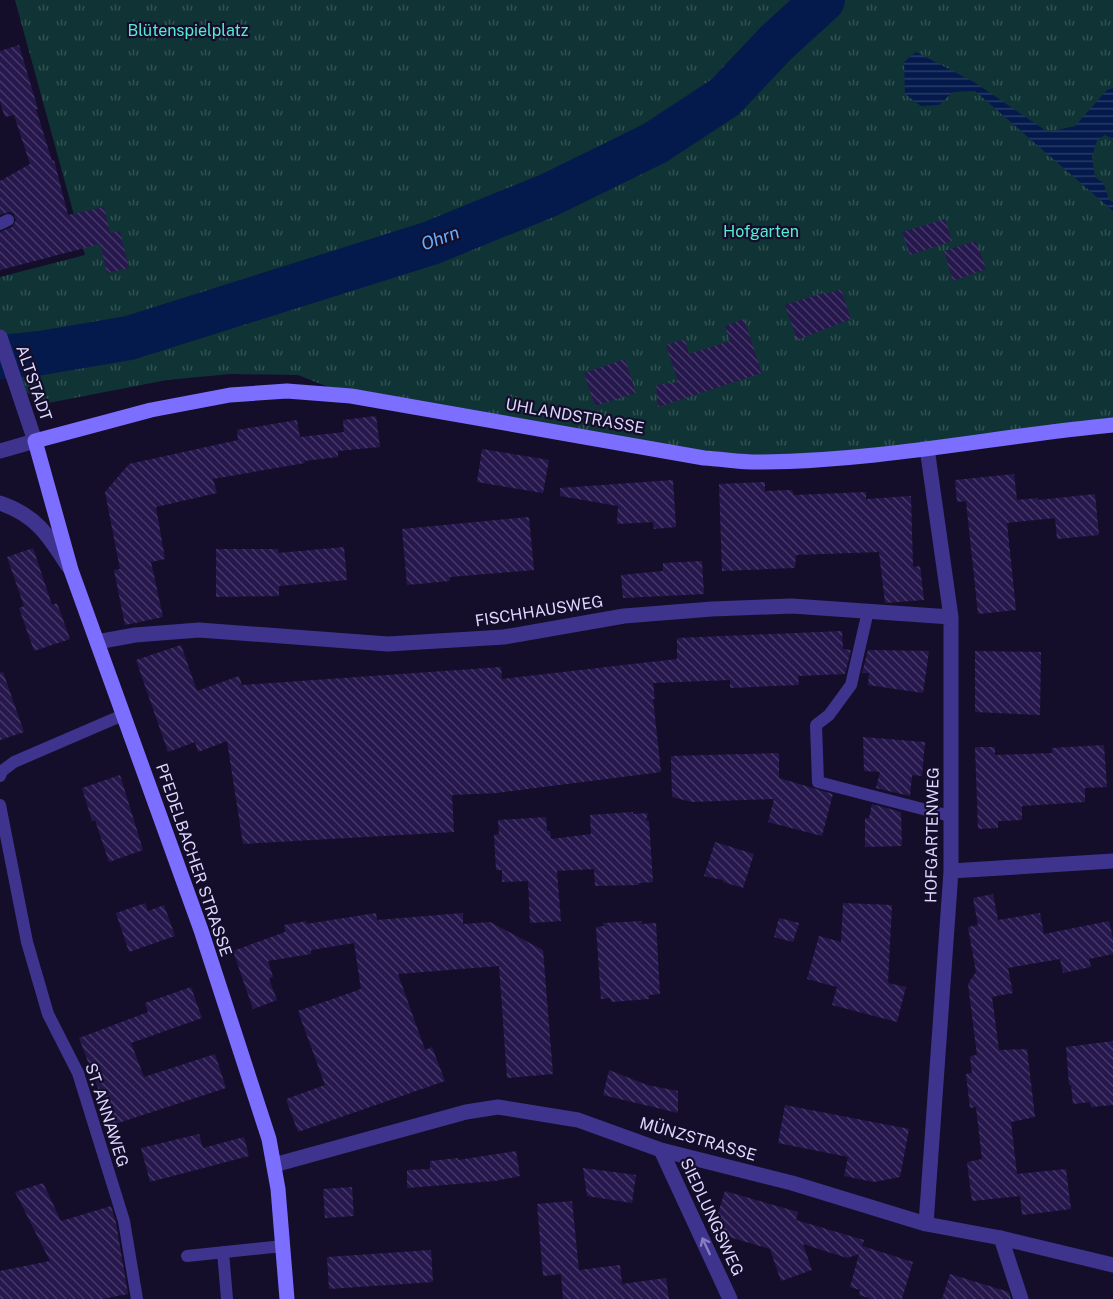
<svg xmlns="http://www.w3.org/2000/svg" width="1113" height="1299" font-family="'Public Sans',sans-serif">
  <defs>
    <pattern id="park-tufts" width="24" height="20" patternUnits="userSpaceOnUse" patternTransform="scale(1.5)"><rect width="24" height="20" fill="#103435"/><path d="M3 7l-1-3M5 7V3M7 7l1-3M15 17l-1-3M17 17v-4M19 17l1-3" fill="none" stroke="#325153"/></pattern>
    <pattern id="water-rules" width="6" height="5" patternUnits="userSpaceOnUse" patternTransform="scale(1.5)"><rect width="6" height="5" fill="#051a4c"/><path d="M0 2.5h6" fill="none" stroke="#293b67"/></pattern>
    <pattern id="building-back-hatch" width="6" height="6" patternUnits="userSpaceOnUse" patternTransform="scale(1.5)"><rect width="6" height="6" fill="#26184d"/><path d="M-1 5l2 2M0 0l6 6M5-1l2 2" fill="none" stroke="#453968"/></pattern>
  </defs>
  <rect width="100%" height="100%" fill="#140e2a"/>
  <!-- park -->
  <path fill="url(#park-tufts)" d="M15,0h1098v425l-352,38 -410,-67 -53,-21 -68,-1 -63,6 -124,24 -17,-12 -26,-56v-59l85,-22z"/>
  <!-- water -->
  <path fill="url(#water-rules)" d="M916,52l58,30 74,50 27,-6 32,-36 6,-2v51l-8,-4 -8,5 -5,17 3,20 9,7 5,16 4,2v9l-138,-120 -22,1 -14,13 -18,1 -16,-12 -1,-32z"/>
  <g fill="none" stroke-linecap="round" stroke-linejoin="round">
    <!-- river -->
    <path stroke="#051a4c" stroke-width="44" d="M0,357l41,-4 88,-15 302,-95 118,-48 106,-52 70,-46 51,-54 47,-43"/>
  </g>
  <!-- building -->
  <path fill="url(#building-back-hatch)" d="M19,45l19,64h-2l16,52 2,-1 14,55 36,-8 6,26 10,-2 9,37 -22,5 -7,-29 -100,26v-38l12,-5 4,-7 -3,-7 -4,-1 -9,3v-34l30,-17 -16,-49 -9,2 -5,-15v-51z
    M945,219l7,22 -42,14 -8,-23z
    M976,241l10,28 -33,12 -9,-30z
    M841,289l10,30 -54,21 -12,-35 41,-13v2z
    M744,319l18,54 -104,34 -2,-22 22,-3 -12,-37 19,-6 4,15 41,-13 -5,-15z
    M625,359l11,34 -41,13 -11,-33z
    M376,416l4,31 -42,4v6l-34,4 1,2 -92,16 4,14 -61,14 9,52 -14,3 12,55 -38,8 -11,-55 6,-1 -15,-77 24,-28 109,-24 -1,-10 60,-10 3,17 44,-5 -1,-12z
    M482,449l67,11 -6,33 -66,-11z
    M1014,474l3,26 21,-2v2l57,-6 4,41 -42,4 -2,-21 -48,5 9,87 -38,4 -12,-113 -9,1 -2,-22z
    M673,480l3,47 -22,2 -1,-7 -36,2 1,-18 -58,-10v-8z
    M765,482v9l27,-1 2,5 72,-3v7l45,-3 2,71 7,-1 4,34 -39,3 -6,-51 -83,3 -1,13 -73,3 -3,-87z
    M529,517l5,53 -84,7v4l-43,4 -5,-56z
    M344,547l3,33 -68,6v10l-63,1v-48h62v4z
    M33,548l19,57 5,-2 13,36 -36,12 -15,-43 5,-2 -17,-49z
    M702,561l2,33 -81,4 -2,-23 42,-4v-8z
    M842,631l1,18 8,1 -6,24 -47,2 1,9 -69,3v-8l-77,3 2,16h-2l8,73 -164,21 -45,2 2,37 -211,12 -16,-103 -29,11 -3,-10 -27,10 -32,-92 45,-15 16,46 42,-15 3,9 259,-18 1,12 175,-20v-21z
    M868,650l61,1 -6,42 -55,-8 1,-12h-7z
    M975,651l66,1 -1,63 -65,-3z
    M3,672l21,60 -24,8v-67z
    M863,737l62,5 -3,34 -10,-1 -2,21 -34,-8 4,-16 -16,-1z
    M1104,745l3,42 -22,1v14l-63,4v14l-24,1v7l-20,1 -3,-82h20v8l57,-2v-5z
    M779,753v25l54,16 -11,42 -54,-14 6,-23 -82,3 -20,-5 -1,-41z
    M120,775l23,75 -34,12 -14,-42 -3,1 -10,-33z
    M872,804l29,8 1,34 -37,1v-29h4z
    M633,812v2l15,-1 -2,7 3,1 4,61 -14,1v2l-44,1 -1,-17 -37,2 4,50 -31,2 -2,-42 -26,1v-12h-6l-2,-35 5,-1 -1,-14 48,-3 1,14h3l1,8 40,-5 -1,-19z
    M715,842l39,12 -11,34 -20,-6v-2l-19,-4z
    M993,894l5,26 42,-7 4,21 65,-13 4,18v15l-24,5 2,8 -28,6 -3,-14 -52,9 5,25 -21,4 7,53 28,-1 8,68 -24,5 6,52 49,-5 5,40 -49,6 -2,-19 -48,5 -5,-39 15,-3 -6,-52 -6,1 -4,-34 6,-1 -2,-17 7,-1 -9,-71 8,-12 -8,-45 10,-2 -5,-27z
    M145,903l3,8 16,-6 11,31 -46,16 -13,-39z
    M843,903l49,2 -4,78 18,4 -9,35 -65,-17 5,-18 -30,-8 12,-43 22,6z
    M376,913l1,7 86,-7v11l27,-2 53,28 10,124 -46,4 -8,-112 -101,8 27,76 7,-3 13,34 -147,51 -12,-33 39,-14 -27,-74 63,-22 -7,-46 -43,7v4l-43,7 5,16 -4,2 8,21 -24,9 -20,-58 52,-19 -1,-7 22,-4v3z
    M779,918l20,5 -6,19 -19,-5z
    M642,921v3l14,-1 4,71 -11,1v4l-38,3 -1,-4 -9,1 -5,-72 8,-1 -1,-3z
    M191,987l11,31 -71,25 13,34 71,-23 11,34 -114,37 -33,-87 69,-26 -3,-9z
    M1113,1041v64l-22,2 -1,-5 -17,2 -2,-19h-2l-3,-38z
    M609,1070l38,15 31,6v22l-75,-18z
    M785,1105l124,24 -9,48 -26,5 -30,-6 4,-19 -70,-14z
    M199,1134l4,14 41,-11 5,19 -99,26 -9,-34z
    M516,1151l4,25 -25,5 -88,7v-18l23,-1v-8l28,-3v2z
    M583,1168l53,7 -4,28 -45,-7z
    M43,1183l18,38 50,-15 5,17 12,71 -26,5h-102v-28l50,-10 -35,-69z
    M352,1187l2,29 -29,2 -2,-29z
    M725,1191l73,21 -2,8 68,20 -2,6 51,16 -11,37h-30l-13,-4 1,-5 -10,-3 9,-33 -12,4 -44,-14 9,26 -31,11 -11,-32 -58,-17z
    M572,1201l7,69 41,-5 2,19 44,-6 3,21h-106l-2,-25 -18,2 -6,-72z
    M431,1250l2,32 -104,7 -2,-32z
    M950,1274l59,18 2,7h-69z"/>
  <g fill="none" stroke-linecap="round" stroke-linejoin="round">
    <!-- service -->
    <path stroke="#3e348e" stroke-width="12" d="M0,224l8,-4
      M868,611l-17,74 -22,30 -13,10 2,57 132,34
      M0,776l2,-5 12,-9 109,-47
      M0,805l27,137 21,72 30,59 46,148 13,78
      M223,1252l4,47
      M187,1256l96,-10"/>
    <!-- minor -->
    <path stroke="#3e348e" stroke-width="15" d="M0,337l35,104
      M97,642l38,-7 64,-5 189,14 116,-7 120,-21 88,-7 80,-3 159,11
      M951,871l162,-10
      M661,1150l69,149
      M274,1165l192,-53 32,-5 80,13 83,30 131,33 134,41 75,14 112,27
      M926,1224l25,-353v-254l-24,-169
      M1001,1238l20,61"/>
    <!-- tertiary -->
    <path stroke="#3e348e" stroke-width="15" d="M0,451l35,-10
      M0,503c36,12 49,33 68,63"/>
    <!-- secondary -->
    <path stroke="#7c6eff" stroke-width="15" d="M287,1299l-9,-110 -9,-50 -68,-209 -130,-360 -36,-129 116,-31 79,-15 57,-4 64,5 353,62c20,1 40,5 60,4 117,-1 233,-26 349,-37"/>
  </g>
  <!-- one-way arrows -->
  <defs><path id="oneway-shaft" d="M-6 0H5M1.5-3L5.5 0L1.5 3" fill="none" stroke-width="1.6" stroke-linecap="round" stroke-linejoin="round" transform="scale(1.5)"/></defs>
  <use stroke="#867dc1" href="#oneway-shaft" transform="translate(706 1246) rotate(-115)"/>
  <g text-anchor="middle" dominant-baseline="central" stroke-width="4.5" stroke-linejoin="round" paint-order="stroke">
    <!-- park labels -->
    <g font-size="16" fill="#55ecd1" stroke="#140e2a">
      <text x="188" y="30">Blütenspielplatz</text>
      <text x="761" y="231">Hofgarten</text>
    </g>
    <!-- street labels -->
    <g font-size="16" fill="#ded7ff" stroke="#140e2a">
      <text transform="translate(34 383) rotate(71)">ALTSTADT</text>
      <text transform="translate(575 416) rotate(10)">UHLANDSTRASSE</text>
      <text transform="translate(539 611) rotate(-9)">FISCHHAUSWEG</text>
      <text transform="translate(932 835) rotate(-89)">HOFGARTENWEG</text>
      <text transform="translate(194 860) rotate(71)">PFEDELBACHER STRASSE</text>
      <text transform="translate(107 1115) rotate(72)">ST. ANNAWEG</text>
      <text transform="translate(698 1139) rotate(16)">MÜNZSTRASSE</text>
      <text transform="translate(712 1217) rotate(65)">SIEDLUNGSWEG</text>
    </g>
    <!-- water labels -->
    <g font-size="18" font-style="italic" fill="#65adff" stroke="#140e2a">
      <text transform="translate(440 238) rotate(-20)">Ohrn</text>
    </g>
  </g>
</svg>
